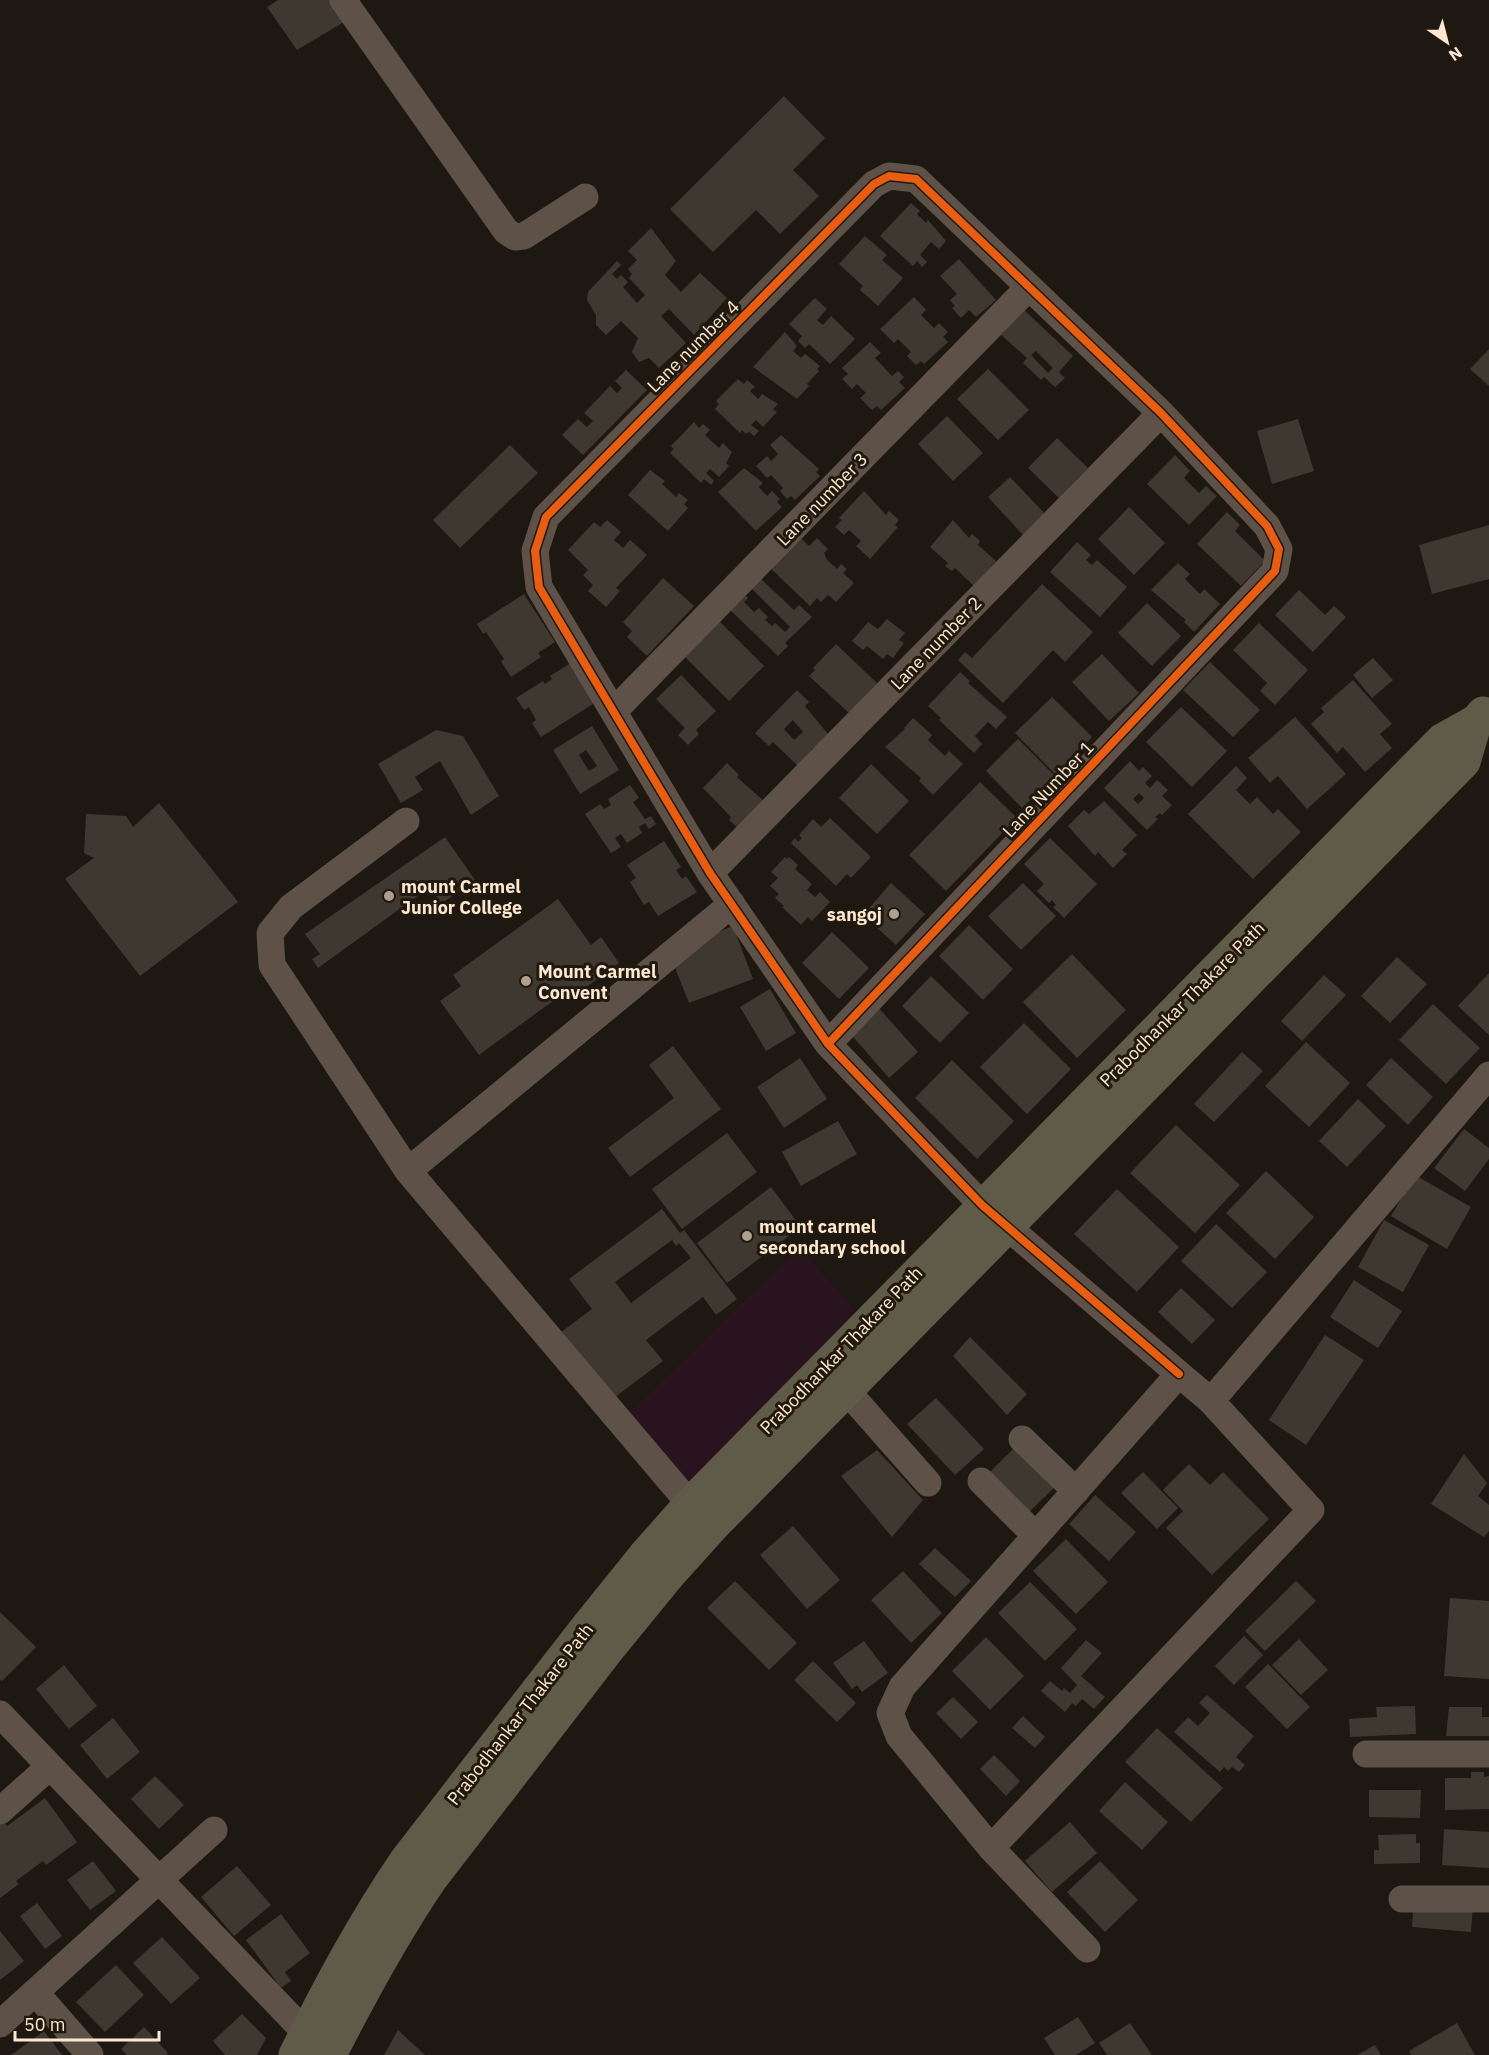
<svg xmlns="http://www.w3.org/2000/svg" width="1489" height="2055" font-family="'IBM Plex Sans',sans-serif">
  <rect width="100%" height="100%" fill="#1d1812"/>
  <!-- green -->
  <path fill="#29131f" d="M800,1247l55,64 -163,176 -65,-72z"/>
  <!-- building -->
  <path fill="#3f3830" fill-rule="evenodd" d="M278,0h57l14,19 -52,31 -30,-43z
    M784,96l41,42 -32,32 26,26 -39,38 -24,-24 -43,42 -43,-43z
    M911,203l9,8 -3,3 9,9 2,-3 18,21 -7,8 -8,-7 -11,13 7,7 -5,5 -5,-6 -4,5 -33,-30z
    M651,228l25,33 -11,14 16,17 19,-19 27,25 -33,37 -25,-26 -8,7 25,27 -27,25 -10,-10 -10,4 -7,-10 6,-14 -17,-17 -15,14 -10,-10v-10l-9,-15 1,-8 29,-31 4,4 -9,9 5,5 4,-4 7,7 -5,5 14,16 8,-8 -16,-17 3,-4 -4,-5 9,-9 -9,-9z
    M865,236l22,19 -5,5 21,18 -25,28 -18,-16 3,-4 -24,-22z
    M959,259l37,41 -20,17 -7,-7 -8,8 -9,-10 3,-2 -5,-6 7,-6 -17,-18z
    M914,297l12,13 -5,5 13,13 5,-5 9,9 -5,5 5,5 -24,22 -3,-3 -5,4 -9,-9 4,-4 -13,-13 -4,4 -14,-14z
    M815,298l12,11 -10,11 6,5 8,-9 24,23 -25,25 -21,-20 -4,4 -7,-7 4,-5 -13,-12z
    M1022,308l51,48 -14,16 6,6 -10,9 -11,-10 -3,3 -18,-17 4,-5 -28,-25zM1036,351l17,17 -5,5 -17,-18z
    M785,332l12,14 -4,5 8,7 4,-4 15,12 -3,3 2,2 -12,13 2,2 -12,13 -44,-32z
    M870,342l11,11 -6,5 17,18 6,-5 6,6 -5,5 6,6 -24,22 -4,-4 -5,4 -12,-12 6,-5 -9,-9 -5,5 -10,-10 6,-5 -6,-6z
    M1489,349v37l-19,-17z
    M988,369l41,41 -31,30 -41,-41z
    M626,370l21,20 -64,65 -21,-20 16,-16 9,8 6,-6 -9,-8 26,-27 7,7 5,-5 -7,-7z
    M738,379l6,5 3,-4 8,7 -5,4 8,8 4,-5 16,10 -5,5 4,3 -14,15 -7,-7 -5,5 8,6 -5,5 -5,-4 -3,2 -4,-4 -2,3 -25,-24 4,-5 -3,-3z
    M947,416l36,37 -30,28 -35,-37z
    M1298,419l16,52 -42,13 -15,-53z
    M694,422l5,6 4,-4 7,6 -5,5 14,13 4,-5 9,9 -6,11 3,3 -10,11 -9,-8 -4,4 8,8 -3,4 -7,-6 -3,4 -31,-30 4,-4 -3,-3z
    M781,435l38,34 -3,3 4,4 -25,24 -4,-4 -4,3 -7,-8 3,-3 -12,-13 -4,3 -11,-12 11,-10 4,5 7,-7 -8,-9z
    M1057,438l31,30 -29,30 -31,-30z
    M510,445l28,28 -78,75 -27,-28z
    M1175,455l15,16 -6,7 15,15 7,-7 11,10 -28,29 -42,-41z
    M744,468l19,15 -4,4 8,9 5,-5 8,8 -3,3 5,5 -26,24 -38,-39z
    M650,470l15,11 -3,3 14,13 3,-4 9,7 -4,4 4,4 -20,23 -40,-36z
    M1010,477l35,37 -22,21 -35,-38z
    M864,491l22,24 3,-4 10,9 -4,5 3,2 -28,32 -14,-13 5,-5 -12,-11 -5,5 -9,-8 7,-7 -3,-2z
    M1129,507l36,36 -31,32 -36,-36z
    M1227,512l13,13 -5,6 30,30 -24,25 -44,-42z
    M607,520l14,12 -7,8 9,8 7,-8 17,15 -31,33 4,3 -14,16 -18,-16 5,-6 -10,-10 5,-5 -20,-20 26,-28 6,5z
    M953,520l16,18 3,-4 8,7 -2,4 18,16 -22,25 -19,-18 -3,3 -7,-5 3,-3 -18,-16z
    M1489,525v54l-57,15 -13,-49z
    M794,531l15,15 8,-8 11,11 -4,4 3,7 10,9 4,-5 6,5 -4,4 11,10 -18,19 -8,-7 -7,7 -4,-4 -7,8 -46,-44z
    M1077,542l14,13 -5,5 6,5 5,-5 30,27 -27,30 -50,-45z
    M1178,563l12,11 -5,5 15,15 4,-5 16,15 -26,28 -10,-10 2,-2 -35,-30z
    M663,578l31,28 -47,50 -20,-19 5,-6 -9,-9z
    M760,578l34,32 5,-5 13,12 -27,26 3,3 -10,10 -48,-46 15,-15 3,3 -4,4 10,10 5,-4 9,9 -3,3 7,6 3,-3 10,9 5,-5 -39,-39z
    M1042,584l51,48 -28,30 -12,-12 -50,53 -45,-43 7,-8 7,6z
    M1299,590l26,25 9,-9 12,11 -33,35 -38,-37z
    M524,594l31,48 -17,11 3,4 -30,20 -10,-16 3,-2 -18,-27 -3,2 -6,-10z
    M1147,603l34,33 -29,30 -34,-33z
    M887,619l18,14 -6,7 5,3 -11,15 -6,-4 -4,5 -16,-13 -4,4 -11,-9 16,-19 10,7z
    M719,621l45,45 -35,35 -45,-45z
    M1259,623l49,47 -33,35 -15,-14 7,-8 -34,-33z
    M836,644l41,39 -28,30 -40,-37 6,-6 -2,-2z
    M1102,654l37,39 -30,28 -37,-39z
    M1373,658l20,22 -21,18 -19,-23z
    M1210,662l50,48 -27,27 -50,-47z
    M571,663l25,39 -55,35 -9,-14 4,-3 -7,-13 -5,3 -8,-12 27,-17 2,3 7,-5 -2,-3z
    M960,672l10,9 -2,2 39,34 -11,12 -8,-7 -13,14 7,8 -8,9 -35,-33 2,-2 -13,-12z
    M681,675l35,36 -20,19 3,4 -11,11 -10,-10 7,-7 -29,-29z
    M1353,680l39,44 -12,10 12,14 -27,24 -22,-25 -6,6 -26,-29 13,-12 -3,-4z
    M797,690l12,12 -4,4 23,28 -10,16 -3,-3 -4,3 4,4 -17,12 -25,-24 -4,4 -14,-13zM793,720l10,12 -9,8 -10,-11z
    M1052,697l40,40 -37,37 -40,-41z
    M1181,707l46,44 -35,36 -46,-45z
    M1295,717l51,57 -39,35 -29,-33 -8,7 -22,-25z
    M913,718l19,17 -4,5 17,16 4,-5 14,13 -30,31 -14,-14 2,-3 -36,-31 20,-18 -1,-1z
    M592,726l27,44 -39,24 -27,-44zM586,750l11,16 -8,5 -10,-16z
    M436,730l27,6 36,60 -28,19 -31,-54 -25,16 8,13 -22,13 -23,-39z
    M1018,739l37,37 -33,32 -36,-37z
    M1130,761l9,10 4,-4 9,9 -7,7 5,5 7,-8 11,10 -6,6 10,9 -10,10 -2,-2 -5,4 3,2 -11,11 -43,-42zM1139,793l5,5 -6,6 -5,-5z
    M727,763l12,12 -2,2 30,27 -27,26 -11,-10 2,-3 -28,-29z
    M871,764l38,37 -32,33 -38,-36z
    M1236,766l11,12 -11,12 14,14 7,-7 16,17 5,-5 23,23 -48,47 -65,-65z
    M980,782l37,36 -71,73 -37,-36z
    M630,785l9,13 -6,4 12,17 6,-3 5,8 -7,5 -4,-6 -6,4 3,6 -15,10 -6,-9 -6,4 6,9 -10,6 -26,-39 15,-10 4,5 7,-4 -3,-6z
    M1104,801l33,34 -15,15 5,4 -14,14 -15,-16 -3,4 -27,-30 16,-16 5,4z
    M159,803l79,99 -98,74 -75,-97 29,-21 -10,-5 2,-39 40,2 7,11z
    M830,818l41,39 -20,21 -4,-4 -11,12 -45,-43 4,-5 3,4 4,-4 -3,-3 14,-16 8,8z
    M445,837l30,43 -34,24 -11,-17 -112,81 -6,-9 8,-5 -15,-20z
    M1050,838l47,46 -33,34 -11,-11 3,-2 -4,-5 -3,3 -12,-12 7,-7 -20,-20z
    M664,841l17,26 -5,3 6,9 4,-3 11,16 -39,24 -9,-14 -5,3 -14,-23 6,-4 -9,-13z
    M785,857l2,2 2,-2 9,8 -3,4 17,15 -5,6 8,7 5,-5 10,10 -18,19 -4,-4 -7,8 -19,-18 2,-1 -9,-8 4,-4 -9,-8 8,-8 -7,-6z
    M891,883l34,31 -29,31 -33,-30z
    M1023,883l33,33 -35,34 -33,-34z
    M558,899l33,46 10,-8 18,26 -46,34 -5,-7 -89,65 -39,-54 21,-15 -8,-11z
    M969,925l44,44 -30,31 -44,-44z
    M733,926l20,53 -64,24 -17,-43 26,-20z
    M832,932l37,36 -30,31 -37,-36z
    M1072,954l54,56 -49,48 -54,-56z
    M1397,957l30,27 -37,39 -29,-27z
    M1489,973v62l-31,-29z
    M1324,975l22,20 -44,46 -21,-20z
    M931,976l38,37 -29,30 -38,-37z
    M770,989l26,44 -30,18 -26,-44z
    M1433,1004l47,44 -34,36 -47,-44z
    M877,1006l41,46 -29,26 -41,-47z
    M1024,1023l47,46 -44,45 -47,-47z
    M1306,1042l44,41 -41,44 -44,-41z
    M673,1046l48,63 -91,68 -22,-29 66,-50 -25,-33z
    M1242,1052l21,19 -49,51 -20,-18z
    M800,1058l27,41 -43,29 -27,-41z
    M1391,1058l42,39 -25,28 -42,-40z
    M952,1060l62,61 -37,38 -62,-61z
    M1358,1099l28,27 -39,41 -28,-26z
    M838,1121l19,33 -56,32 -19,-34z
    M1176,1125l64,60 -45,48 -65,-60z
    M1464,1129l25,19v11l-24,32 -31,-23z
    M727,1133l30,39 -75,57 -30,-40z
    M1266,1171l48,46 -39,42 -49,-46z
    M1415,1175l56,32 -24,42 -56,-33z
    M771,1187l30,40 -74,56 -30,-40z
    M1117,1189l62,58 -42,45 -63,-58z
    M662,1209l18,24 4,-3 53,69 -21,16 -13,-18 -57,43 17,21 -52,39 -51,-67 32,-24 -23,-30zM672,1240l4,6 3,-3 12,15 -60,45 -16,-21z
    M1384,1220l45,25 -26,47 -45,-25z
    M1216,1224l51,48 -35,36 -51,-47z
    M1354,1280l48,31 -24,37 -48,-31z
    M1181,1288l34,32 -23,24 -34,-32z
    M1325,1335l39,25 -58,85 -37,-25z
    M970,1337l57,57 -20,21 -54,-59z
    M936,1398l48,51 -29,26 -48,-51z
    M1018,1444l40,40 -30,29 -40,-39z
    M877,1450l46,50 -31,37 -51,-61z
    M1464,1454l23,29 -9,13 11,9v26l-5,6 -53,-33z
    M1189,1464l21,21 13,-13 46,47 -57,56 -46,-47 17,-17 -20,-21z
    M1143,1472l35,36 -21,21 -36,-36z
    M1095,1495l41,37 -27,29 -40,-37z
    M793,1526l47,54 -33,29 -47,-54z
    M1066,1539l42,43 -32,32 -43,-43z
    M935,1548l36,33 -16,16 -36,-33z
    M903,1571l39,42 -31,30 -40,-43z
    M735,1581l62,62 -28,27 -62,-62z
    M1296,1581l20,20 -51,50 -20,-20z
    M1030,1582l47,47 -32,32 -47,-48z
    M1450,1598l39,3v78l-45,-3z
    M0,1612l36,35 -34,34 -2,-2z
    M1244,1636l19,19 -29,30 -19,-19z
    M986,1637l38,39 -34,34 -38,-39z
    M1299,1639l29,31 -27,25 -29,-30z
    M1086,1640l16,13 -21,23 24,21 -11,12 -12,-10 -6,7 -4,-3 -7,9 -24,-21 9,-10 12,10 2,-3 6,5 7,-8 -16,-17z
    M864,1641l24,32 -26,19 -5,-7 -5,4 -19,-26z
    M813,1661l43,42 -19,19 -43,-42z
    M1268,1664l42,43 -23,22 -42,-42z
    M64,1665l33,41 -28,23 -33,-40z
    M1207,1695l47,41 -18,21 9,8 -6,7 -7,-5 -4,4 -4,-4 -4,5 -46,-40 14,-15 10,9 12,-13 -11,-10z
    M953,1697l25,25 -17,17 -25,-26z
    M1415,1706l1,28 -66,3 -1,-18 28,-2 -1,-10z
    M1449,1707h33v10h7v19h-43z
    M1023,1716l22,21 -10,11 -23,-20z
    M113,1718l27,34 -33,27 -27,-34z
    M1157,1728l66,60 -32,34 -66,-60z
    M994,1755l26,26 -14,15 -26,-27z
    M1471,1772h13v5l5,-1v33l-44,1v-32h26z
    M155,1776l29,29 -25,24 -28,-30z
    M1125,1782l43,40 -26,28 -43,-39z
    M1369,1790h52l-1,28 -51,-1z
    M45,1798l32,44 -31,23 -3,-4 -27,20 3,3 -19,14v-81l7,9z
    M1070,1822l27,31 -45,39 -27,-31z
    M1444,1829l45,3v36l-47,-3z
    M1416,1834v9h4v20l-46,1v-14h5l-1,-15z
    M93,1861l23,30 -26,19 -23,-30z
    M1100,1861l38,39 -33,32 -38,-40z
    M237,1866l34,39 -37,31 -33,-39z
    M1414,1900l59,4 -2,28 -59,-5z
    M37,1903l25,33 -17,13 -25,-33z
    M281,1914l29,39 -25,19 6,9 -10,7 -35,-48z
    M0,1931l24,30 -24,19z
    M162,1937l38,41 -29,26 -38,-41z
    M116,1965l28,30 -39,37 -29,-30z
    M242,2014l24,24 -9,17h-32l-12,-14z
    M1078,2017l17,26 -19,12h-21l-11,-17z
    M1130,2023l22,32h-45l-8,-12z
    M1457,2023l18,32h-64l-2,-4z
    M144,2027l24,26 -2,2h-39l-6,-6z
    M398,2030l27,25h-41z
    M44,2031l18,24h-51z
    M1375,2045l6,10h-24z"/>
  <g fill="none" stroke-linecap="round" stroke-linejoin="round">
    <!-- minor -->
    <path stroke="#5d5148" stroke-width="27" d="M343,0l163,231 9,6 9,-1 61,-39
      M614,711l415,-424
      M406,821l-115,86 -21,26 2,32 136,206 282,333
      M710,873l451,-460
      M828,1044l447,-473 4,-22 -12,-23 -106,-113 -245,-234 -27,-3 -15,8 -328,333 -11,34 4,36 171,286 118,171 154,161 197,169
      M408,1171l324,-267
      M846,1390l82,93
      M1022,1439l54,52
      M981,1481l55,55
      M0,1714l306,319
      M1366,1754h123
      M0,1811l49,-44
      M991,1848l320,-338 -100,-109
      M1402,1899h87
      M1087,1949l-96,-101 -92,-112 -9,-23 12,-26 277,-313 32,27 278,-326
      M35,1992l55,63
      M0,2024l214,-194"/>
    <!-- major -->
    <path stroke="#605b48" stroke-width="33" d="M295,2055c34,-68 68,-132 111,-195l180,-232 58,-72 46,-52 752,-764 34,-19
      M330,2055c31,-61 63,-120 101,-176l179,-232 58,-71 45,-50 751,-764 12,-41 7,-8"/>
    <!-- cycleway casing -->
    <g stroke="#21190e" stroke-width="11">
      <path id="cycleway" d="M828,1044l447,-473 4,-22 -12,-23 -106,-113 -245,-234 -27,-3 -15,8 -328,333 -11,34 4,36 171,286 118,171 154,161 197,169"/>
    </g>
    <!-- cycleway -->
    <use href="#cycleway" stroke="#e95d12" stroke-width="8"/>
  </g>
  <!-- markers -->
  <g fill="#af9f8e" stroke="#21190e" stroke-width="2">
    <circle cx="389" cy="896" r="6"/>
    <circle cx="894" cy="914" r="6"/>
    <circle cx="526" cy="981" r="6"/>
    <circle cx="747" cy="1236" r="6"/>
  </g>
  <g text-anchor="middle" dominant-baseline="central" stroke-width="6" stroke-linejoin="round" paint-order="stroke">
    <!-- street labels -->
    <g font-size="18" fill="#fde8d1" stroke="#21190e">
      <text transform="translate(693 346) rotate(-45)">Lane number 4</text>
      <text transform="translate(822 499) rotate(-46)">Lane number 3</text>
      <text transform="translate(936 643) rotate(-46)">Lane number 2</text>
      <text transform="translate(1048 789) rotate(-47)">Lane Number 1</text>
      <text transform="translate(1182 1004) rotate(-45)">Prabodhankar Thakare Path</text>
      <text transform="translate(841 1350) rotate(-46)">Prabodhankar Thakare Path</text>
      <text transform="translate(520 1714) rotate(-52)">Prabodhankar Thakare Path</text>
    </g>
    <!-- poi labels -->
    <g font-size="18" font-weight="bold" fill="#fde8d1" stroke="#21190e" text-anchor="start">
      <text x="401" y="886">mount Carmel<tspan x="401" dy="21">Junior College</tspan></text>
      <text x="882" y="914" text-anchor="end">sangoj</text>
      <text x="538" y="971">Mount Carmel<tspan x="538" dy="21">Convent</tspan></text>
      <text x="759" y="1226">mount carmel<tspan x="759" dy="21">secondary school</tspan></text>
    </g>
  </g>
  <!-- north arrow -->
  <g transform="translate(1447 42) rotate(145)" stroke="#21190e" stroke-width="4.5" paint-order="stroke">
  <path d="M0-4.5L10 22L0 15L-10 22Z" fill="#fde8d1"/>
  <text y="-9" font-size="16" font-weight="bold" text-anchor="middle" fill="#fde8d1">N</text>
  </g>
  <!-- scale -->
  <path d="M15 2031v9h144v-9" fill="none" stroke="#fde8d1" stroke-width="3"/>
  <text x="24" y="2031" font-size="18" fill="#fde8d1" stroke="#21190e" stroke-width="4.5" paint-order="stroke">50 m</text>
</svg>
